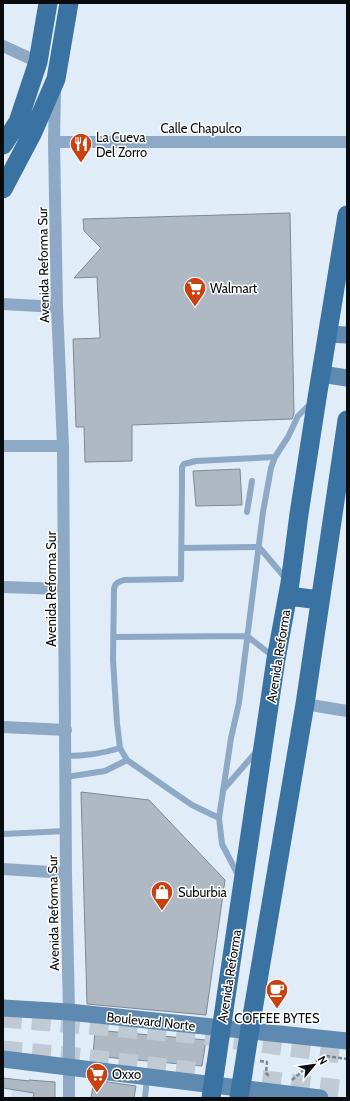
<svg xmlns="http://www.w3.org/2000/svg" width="350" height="1101" font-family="Cabin,sans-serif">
  <rect width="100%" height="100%" fill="#e0ecf7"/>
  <!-- built -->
  <path fill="#cfe0f2" d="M13,1079l16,1 1,13h4l-1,5h-22z"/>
  <!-- building -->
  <path fill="#aeb9c4" stroke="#7e8993" d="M290,213l4,201 -2,5 -160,6v36l-47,1 -1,-35h-8l-3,-88 27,-1 -3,-61 -23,1 27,-30 -17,-17 -1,-12z
    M240,469l2,36 -46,1 -3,-35z
    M81,792l68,8 76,80 -19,135 -119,-11z
    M95,1030l111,10 -4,26 -109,-10z
    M3,1078l26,3v-1l26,2v16h-22l1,-5 -31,-5z
    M94,1080l42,6 -2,12h-43z"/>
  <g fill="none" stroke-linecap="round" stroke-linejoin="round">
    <!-- primary-tunnel -->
    <path stroke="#c0cad4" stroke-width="19" stroke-dasharray="19 10" stroke-linecap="butt" d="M3,1018l191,16 153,21
      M3,1050l64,6 280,34"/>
    <!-- path -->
    <path stroke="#7e878e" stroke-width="2.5" stroke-dasharray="4 2" stroke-linecap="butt" d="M260,1061l7,1 -1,11 4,4
      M292,1080l15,-13 19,-11 21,3"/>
    <!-- service -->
    <path stroke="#8da9c5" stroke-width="6" d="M247,512l5,-31
      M182,548l77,-1 28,33
      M114,637l133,-1 27,21
      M66,756c19,0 35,-2 54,-8
      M66,777l39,-6 22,-11
      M223,790l33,-38
      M219,818l-27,-13 -19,-13 -46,-32 -7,-12 -3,-25 -4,-63 1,-71c1,-6 4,-7 10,-9l57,-1 1,-96v-16l2,-3 12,-3 79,-4
      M3,834l63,-3
      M238,875l-16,-31 -3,-26 12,-80 8,-35 24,-191 8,-44 4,-11 13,-20 10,-21 13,-13
      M145,1098l2,-20"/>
    <!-- minor -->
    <path stroke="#8da9c5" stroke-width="12" d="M3,46l35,16
      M55,89l-1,53 3,165 6,139 3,427 3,139v86
      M54,142h293
      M3,304l54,3
      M3,446h60
      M3,587l61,2
      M305,704l42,7
      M3,727l63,3
      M3,869l63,4"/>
    <!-- secondary -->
    <path stroke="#5e89b1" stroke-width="17" d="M328,334l19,1
      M321,374l26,4
      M3,1008l66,4 278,29
      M3,1059l317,39"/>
    <!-- primary -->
    <path stroke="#3a72a2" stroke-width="19" d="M3,145l15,-23 20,-60 10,-59
      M3,189l30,-57 23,-53 13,-76
      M288,596l32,4
      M211,1098l65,-439 14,-76 9,-69 18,-116 30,-183
      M239,1098l13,-82 53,-312 42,-284"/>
  </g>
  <!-- icons -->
  <defs>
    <g id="restaurant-pin" transform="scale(1.15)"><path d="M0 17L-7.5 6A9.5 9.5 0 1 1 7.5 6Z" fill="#c9410f" stroke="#fff"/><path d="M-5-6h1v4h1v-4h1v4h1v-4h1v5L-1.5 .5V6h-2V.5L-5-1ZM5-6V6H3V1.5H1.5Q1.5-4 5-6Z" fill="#fff"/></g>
    <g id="supermarket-pin" transform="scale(1.15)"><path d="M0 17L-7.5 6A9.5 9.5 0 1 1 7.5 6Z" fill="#c9410f" stroke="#fff"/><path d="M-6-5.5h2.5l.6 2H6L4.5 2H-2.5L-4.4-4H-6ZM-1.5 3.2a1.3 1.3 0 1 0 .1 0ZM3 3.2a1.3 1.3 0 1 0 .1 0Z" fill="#fff"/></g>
    <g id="shop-pin" transform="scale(1.15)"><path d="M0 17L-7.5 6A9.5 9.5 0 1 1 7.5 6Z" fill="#c9410f" stroke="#fff"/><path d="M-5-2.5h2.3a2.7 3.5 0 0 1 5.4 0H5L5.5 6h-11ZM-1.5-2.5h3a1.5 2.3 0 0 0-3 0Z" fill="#fff"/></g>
    <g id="cafe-pin" transform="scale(1.15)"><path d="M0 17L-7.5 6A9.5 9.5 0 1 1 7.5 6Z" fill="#c9410f" stroke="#fff"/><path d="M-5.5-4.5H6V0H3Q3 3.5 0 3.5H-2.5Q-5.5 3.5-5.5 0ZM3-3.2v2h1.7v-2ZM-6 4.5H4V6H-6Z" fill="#fff"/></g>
  </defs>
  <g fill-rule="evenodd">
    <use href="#restaurant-pin" x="81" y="144"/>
    <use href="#supermarket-pin" x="195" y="288"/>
    <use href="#shop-pin" x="162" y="892"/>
    <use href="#cafe-pin" x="277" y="990"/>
    <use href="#supermarket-pin" x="97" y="1074"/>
  </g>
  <g text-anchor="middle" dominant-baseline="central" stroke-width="3" stroke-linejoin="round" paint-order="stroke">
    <!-- street labels -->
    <g font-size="13" fill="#080c0f" stroke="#fff">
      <text x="201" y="128">Calle Chapulco</text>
      <text transform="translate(43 265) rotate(-91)">Avenida Reforma Sur</text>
      <text transform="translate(51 589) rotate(-90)">Avenida Reforma Sur</text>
      <text transform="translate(278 656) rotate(-81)">Avenida Reforma</text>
      <text transform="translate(53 913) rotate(-91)">Avenida Reforma Sur</text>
      <text transform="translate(229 976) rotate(-81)">Avenida Reforma</text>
      <text transform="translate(151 1021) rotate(6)">Boulevard Norte</text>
    </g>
    <!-- poi labels -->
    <g font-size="13" fill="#080c0f" stroke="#fff" text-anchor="start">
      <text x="96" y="137">La Cueva<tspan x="96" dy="15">Del Zorro</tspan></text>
      <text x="210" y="288">Walmart</text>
      <text x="178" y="892">Suburbia</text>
      <text x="277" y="1018" text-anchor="middle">COFFEE BYTES</text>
      <text x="112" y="1074">Oxxo</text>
    </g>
  </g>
  <!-- border -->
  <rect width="350" height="1101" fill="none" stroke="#080c0f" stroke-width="8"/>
  <!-- north arrow -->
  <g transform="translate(314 1065) rotate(61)" stroke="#ffffff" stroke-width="3" paint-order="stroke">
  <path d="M0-3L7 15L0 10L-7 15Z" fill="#080c0f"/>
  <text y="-6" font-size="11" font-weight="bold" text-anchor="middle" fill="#080c0f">N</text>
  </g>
</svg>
